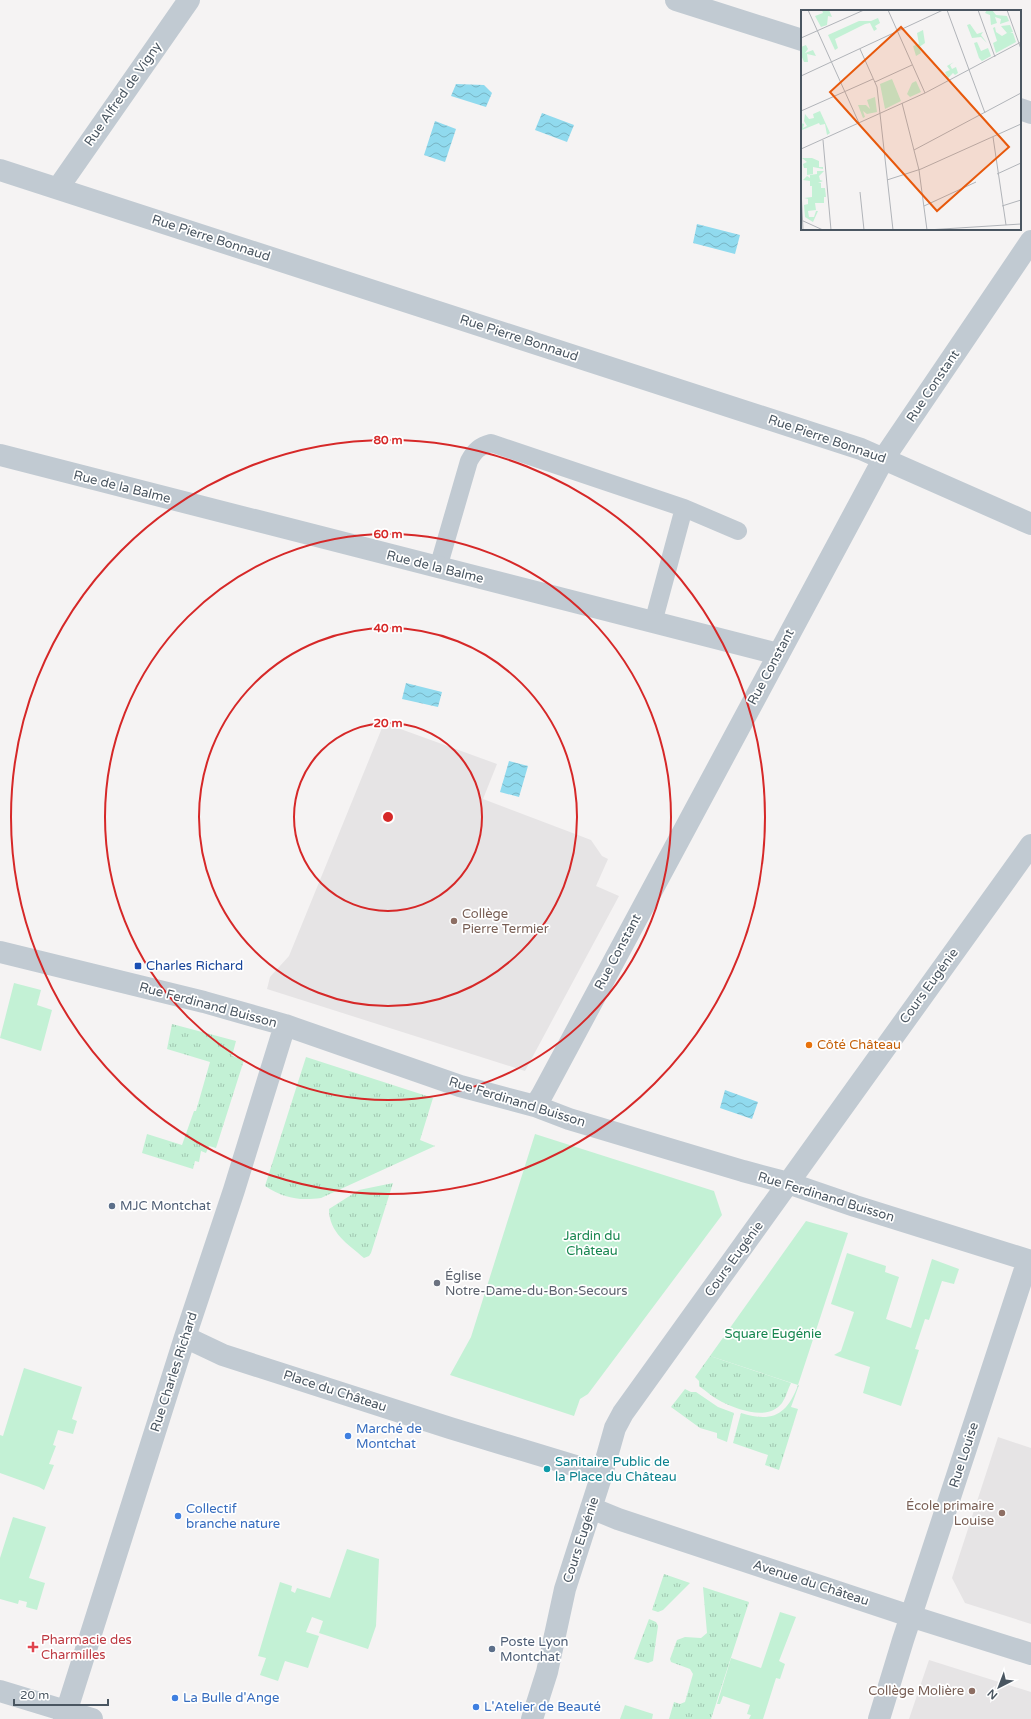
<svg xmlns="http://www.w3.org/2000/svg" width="1031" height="1719" font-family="'Varela Round',sans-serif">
  <defs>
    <pattern id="grass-tufts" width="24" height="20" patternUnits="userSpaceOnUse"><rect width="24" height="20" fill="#c3f1d5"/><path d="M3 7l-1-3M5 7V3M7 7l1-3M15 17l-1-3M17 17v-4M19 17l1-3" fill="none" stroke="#a0c6b0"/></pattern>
    <pattern id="water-waves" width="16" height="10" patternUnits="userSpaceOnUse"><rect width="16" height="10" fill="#90daee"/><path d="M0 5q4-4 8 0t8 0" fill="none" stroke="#78b4c4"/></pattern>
  </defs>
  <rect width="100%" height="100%" fill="#f5f3f3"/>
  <!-- education -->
  <path fill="#e6e4e5" d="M384,723l113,41 -14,35 108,41 11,16 6,3 -12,27 23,10 -94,175 -258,-82 3,-12 19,-21z
    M998,1437l33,11v176l-66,-21 -13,-25z
    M929,1660l102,32v27h-122z"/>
  <!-- grass -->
  <path fill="url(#grass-tufts)" d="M172,1024l64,17 -4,15 12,4 -28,88 -7,-2 -3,7 -5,-2 -2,11 -4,-1 -2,8 -51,-16 5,-19 35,11 12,-34h2l14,-49 -43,-13z
    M306,1057l127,41 -13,42 15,6 -114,52c-23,3 -37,0 -56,-12z
    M393,1183l-22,70 -2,3 -5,2c-16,-14 -35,-25 -35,-49l30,-19z
    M710,1356l81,27c-3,6 -5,14 -9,20 -14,18 -43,7 -60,-1 -8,-4 -16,-11 -23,-16v-5l-4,-4z
    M798,1385h1l-8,22 7,2 -19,61 -14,-5 3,-10 -35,-12 8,-30c31,10 46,2 57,-28z
    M685,1389l6,3h5l22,15 16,6 -7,29 -10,-4v-5l-17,-5 -29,-21z
    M664,1574l26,9 -27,27 -5,2 -6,-2z
    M703,1587l46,15 -38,117h-42l5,-17 6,2 5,-2 8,-28 -3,-5 -19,-7 -1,-3 7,-19 8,-3 16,1 6,-5z
    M649,1619l7,3 2,4 -5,35 -5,2 -14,-4z"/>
  <!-- green -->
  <path fill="#c3f1d5" d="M14,983l27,7 -4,15 15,5 -11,41 -41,-13z
    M535,1134l179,57 8,24 -134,179 -8,5 -6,17 -124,-41 21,-38z
    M806,1221l42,12 -50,152 -88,-29z
    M847,1253l39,13 -1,6 14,5 -13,42 25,9 21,-69 27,10 -5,15 -12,-3 -13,39 -4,-1 -10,30 4,1 -18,56 -38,-13 7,-26 -36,-12 7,-4 13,-39 -23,-8z
    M24,1368l58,19 -10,32 5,2 -4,13 -15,-4 -5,15 3,1 -7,18 5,1 -10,25 -5,-3 -39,-14v-38l3,1z
    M13,1517l33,10 -17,51 16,5 -8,27 -11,-3 1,-5 -8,-2 -1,4 -18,-5v-41z
    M347,1549l32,10 -3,67 -8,23 -49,-16 4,-12 -11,-4 -6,15 13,4 -11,32 -23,-7 -7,20 -18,-6 6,-17 -8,-2 22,-74 12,4 -1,5 4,2 2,-5 33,10z
    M780,1612l16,5 -17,44 6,3 -5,15 -4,-1 -13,41h-14l2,-4 -4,-1 3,-9 -27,-9 -3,8h-3l14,-46 30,10z
    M625,1705l28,9 -1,5h-32z"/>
  <!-- water -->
  <path fill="url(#water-waves)" d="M456,84l28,1 8,8 -6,14 -35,-11z
    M542,113l32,12 -7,17 -32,-12z
    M435,121l21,8 -11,33 -21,-7z
    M697,224l43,11 -5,19 -42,-11z
    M406,683l36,9 -4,15 -36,-8z
    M509,761l19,5 -9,31 -19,-5z
    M725,1090l33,12 -6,17 -32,-11z"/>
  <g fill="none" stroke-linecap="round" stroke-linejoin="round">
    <!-- service -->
    <path stroke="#c1cad2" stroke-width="18" d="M438,568l31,-107c6,-11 11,-15 22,-18l193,65 54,23
      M653,623l31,-115"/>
    <!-- minor -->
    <path stroke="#c1cad2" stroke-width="22" d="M676,0l126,40
      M1020,109l11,4
      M0,170l861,279 170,75
      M58,188l131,-188
      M0,455l778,199
      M0,952l204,50 81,23 175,61 75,20 34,13 174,52 45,12 67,23 176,55
      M535,1106l7,-11 342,-637 147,-217
      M185,1337l38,18 227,73 152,46
      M591,1508l27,11 292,97 121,38
      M0,1691l92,28
      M64,1719l121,-382 49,-147 51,-165
      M532,1719l15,-47 18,-83 37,-115 13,-46 8,-15 408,-568
      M879,1719l24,-79 125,-380"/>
  </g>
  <!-- distance rings -->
  <g fill="none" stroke="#d62828" stroke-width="2">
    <circle cx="388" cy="817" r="94"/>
    <circle cx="388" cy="817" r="189"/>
    <circle cx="388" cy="817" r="283"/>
    <circle cx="388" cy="817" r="377"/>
  </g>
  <!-- markers -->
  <g fill="#8d6e63" stroke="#fff" stroke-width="1.5">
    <circle cx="454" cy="921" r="4"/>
    <circle cx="1002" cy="1513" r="4"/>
    <circle cx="972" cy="1691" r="4"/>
  </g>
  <rect fill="#1a4fb4" stroke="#fff" stroke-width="1.5" x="134" y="962" width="8" height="8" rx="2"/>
  <circle fill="#e8710a" stroke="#fff" stroke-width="1.5" cx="809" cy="1045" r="4"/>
  <g fill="#5c6f8a" stroke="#fff" stroke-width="1.5">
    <circle cx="112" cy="1206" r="4"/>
    <circle cx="492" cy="1649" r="4"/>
  </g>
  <circle fill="#6b7280" stroke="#fff" stroke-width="1.5" cx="437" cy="1283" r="4"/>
  <g fill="#3f7fe0" stroke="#fff" stroke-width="1.5">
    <circle cx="348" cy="1436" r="4"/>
    <circle cx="178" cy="1516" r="4"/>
    <circle cx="175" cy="1698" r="4"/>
    <circle cx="476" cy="1707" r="4"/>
  </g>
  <circle fill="#0f9aa8" stroke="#fff" stroke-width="1.5" cx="547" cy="1469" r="4"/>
  <path fill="#e0444e" stroke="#fff" stroke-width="1.5" d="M31 1641h4v4h4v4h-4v4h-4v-4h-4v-4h4z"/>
  <g text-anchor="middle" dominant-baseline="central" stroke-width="3.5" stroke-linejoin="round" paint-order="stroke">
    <!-- street labels -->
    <g font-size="13" fill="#4a5661" stroke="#fff">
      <text transform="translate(123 94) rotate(-55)">Rue Alfred de Vigny</text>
      <text transform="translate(211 238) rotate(18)">Rue Pierre Bonnaud</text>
      <text transform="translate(519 338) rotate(18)">Rue Pierre Bonnaud</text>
      <text transform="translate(933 386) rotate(-56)">Rue Constant</text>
      <text transform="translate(827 439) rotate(19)">Rue Pierre Bonnaud</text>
      <text transform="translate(122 487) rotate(14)">Rue de la Balme</text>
      <text transform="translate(435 567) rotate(14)">Rue de la Balme</text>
      <text transform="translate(771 667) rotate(-62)">Rue Constant</text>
      <text transform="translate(618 952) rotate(-62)">Rue Constant</text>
      <text transform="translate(929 986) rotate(-54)">Cours Eugénie</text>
      <text transform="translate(208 1005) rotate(15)">Rue Ferdinand Buisson</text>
      <text transform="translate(517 1102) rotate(17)">Rue Ferdinand Buisson</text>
      <text transform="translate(826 1197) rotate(17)">Rue Ferdinand Buisson</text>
      <text transform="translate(734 1259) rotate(-54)">Cours Eugénie</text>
      <text transform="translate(174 1372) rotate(-72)">Rue Charles Richard</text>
      <text transform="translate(335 1391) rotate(18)">Place du Château</text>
      <text transform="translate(964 1455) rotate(-72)">Rue Louise</text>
      <text transform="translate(581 1540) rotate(-72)">Cours Eugénie</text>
      <text transform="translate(811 1583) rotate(18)">Avenue du Château</text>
    </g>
    <!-- education labels -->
    <g font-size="13" fill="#785e54" stroke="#fff" text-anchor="end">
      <text x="462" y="914" text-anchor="start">Collège<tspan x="462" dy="15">Pierre Termier</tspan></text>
      <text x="994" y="1506">École primaire<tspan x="994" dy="15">Louise</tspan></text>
      <text x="964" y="1691">Collège Molière</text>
    </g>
    <!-- transit labels -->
    <g font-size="13" fill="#164399" stroke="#fff" text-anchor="start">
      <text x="146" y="966">Charles Richard</text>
    </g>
    <!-- food labels -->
    <g font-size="13" fill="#c56008" stroke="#fff" text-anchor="start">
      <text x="817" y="1045">Côté Château</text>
    </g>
    <!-- service labels -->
    <g font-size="13" fill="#4e5e75" stroke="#fff" text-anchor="start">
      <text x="120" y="1206">MJC Montchat</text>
      <text x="500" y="1642">Poste Lyon<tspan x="500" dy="15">Montchat</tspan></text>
    </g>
    <!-- park labels -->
    <g font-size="13" fill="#17864f" stroke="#fff">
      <text x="592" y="1236">Jardin du<tspan x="592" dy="15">Château</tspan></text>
      <text x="773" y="1334">Square Eugénie</text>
    </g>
    <!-- worship labels -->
    <g font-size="13" fill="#5b616d" stroke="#fff" text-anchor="start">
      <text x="445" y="1276">Église<tspan x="445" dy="15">Notre-Dame-du-Bon-Secours</tspan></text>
    </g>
    <!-- shop labels -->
    <g font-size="13" fill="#366cbe" stroke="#fff" text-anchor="start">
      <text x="356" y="1429">Marché de<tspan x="356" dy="15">Montchat</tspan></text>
      <text x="186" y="1509">Collectif<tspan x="186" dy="15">branche nature</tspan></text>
      <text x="183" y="1698">La Bulle d'Ange</text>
      <text x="484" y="1707">L'Atelier de Beauté</text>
    </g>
    <!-- culture labels -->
    <g font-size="13" fill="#0d838f" stroke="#fff" text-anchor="start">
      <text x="555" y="1462">Sanitaire Public de<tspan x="555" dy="15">la Place du Château</tspan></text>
    </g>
    <!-- health labels -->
    <g font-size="13" fill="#be3a42" stroke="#fff" text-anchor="start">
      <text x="41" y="1640">Pharmacie des<tspan x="41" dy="15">Charmilles</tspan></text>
    </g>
  </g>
  <!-- overview -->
  <g transform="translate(801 10)">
    <rect width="220" height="220" fill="#f5f3f3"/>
    <path d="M115,71l5,11 -11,5 -3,-3 5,-11z" fill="#c3f1d5"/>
    <path d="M21,0h7l3,7 -4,-1 -1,9 -6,2 -6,-11 8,-3zM186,0h5l4,5 11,1 2,5 -9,3 1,-5 -6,-2 2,6 -6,2 -1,-10 -5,-2zM77,8l2,5 -5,3 2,3 -3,2 -4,-8 -5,1 -30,15 3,9 -3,2 -7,-15 31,-14h12zM169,14l7,10 6,-2 -2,3 6,8 -6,-6 -9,1 -5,-13zM209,15l3,7 -3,1h3l3,9 -20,11 -3,-10 4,-2 -4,-13 2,-1 1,5 6,4 5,-3 -6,-7zM122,20l2,13 -6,4 2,6 -5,3 -3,-10 6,-2 -2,-11zM176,32l4,9 7,-3 3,8 -9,5 -3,-3 -5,-15zM5,35l2,4 -3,4 8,-3 3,6 -9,-2 1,8h-4l-3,-7v-8zM153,52l-4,3 2,4 4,-2 2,6 -3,2 -2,-2 -5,5 -3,-6 5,-2 -3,-4zM91,69l9,22 -16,8 -5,-25zM74,87l2,15 -10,2 -4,-3 2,6 -2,1 -5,-13h8l4,4 -3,-9zM19,101l10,22 -3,2 -2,-11 -5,1 -1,-2 -17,7 -1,-7 3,1 -1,4 4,-2 -3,-5 1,-7 4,5 5,-1 -1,-4zM1,148h10l7,3v6h4v2l-10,-2v7l-6,1v-7h-3l-1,-4 4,-2zM16,161h7l-5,5 1,4 3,1 -5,2h3v5h4l1,9h-2v6h-9l1,7 -8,1 1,6h5l2,-6h2l-5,11 -8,-5 -1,-12 4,-1v-5l-4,-1 8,-1v-11h-2v-5l-7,-1 4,-4 3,2v-3l7,-1z" fill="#c3f1d5"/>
    <path fill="none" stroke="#b1b4b9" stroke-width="1" d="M7,0l51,113M87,0l37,83M146,0l38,103M177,0l17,47M206,0l14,39M0,28l63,-28M59,39l17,38 16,143M0,66l142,-66M74,72l37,-17M101,93l17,67 8,60M0,101l72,-32M192,127l13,88M22,130l8,90M0,139l124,-56 96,-51M113,140l107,-57M196,164l24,-11M86,170l34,-11 100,-45M0,179l2,41M59,182l4,38M123,196l52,-24M201,196l19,-6M0,210l22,10M126,220l94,-6"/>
    <path fill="#e8590c" fill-opacity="0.15" stroke="#e8590c" stroke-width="2" d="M100,17l108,120 -72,64 -107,-119z"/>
    <rect width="220" height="220" fill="none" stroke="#4a5661" stroke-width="2"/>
  </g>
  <circle cx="388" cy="817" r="6" fill="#d62828" stroke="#fff" stroke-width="2"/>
  <g font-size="12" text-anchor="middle" font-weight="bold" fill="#d62828" stroke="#fff" stroke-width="3.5" stroke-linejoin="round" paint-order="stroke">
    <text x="388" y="444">80 m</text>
    <text x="388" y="538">60 m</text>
    <text x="388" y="632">40 m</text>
    <text x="388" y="727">20 m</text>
  </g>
  <!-- north arrow -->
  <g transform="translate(999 1687) rotate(222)" stroke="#ffffff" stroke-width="3" paint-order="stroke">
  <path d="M0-3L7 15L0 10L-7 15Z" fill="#4a5661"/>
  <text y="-6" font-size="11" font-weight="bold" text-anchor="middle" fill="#4a5661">N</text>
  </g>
  <!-- scale -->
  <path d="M14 1699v6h94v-6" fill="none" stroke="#4a5661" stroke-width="2"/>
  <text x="20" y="1699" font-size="12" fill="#4a5661" stroke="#ffffff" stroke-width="3" paint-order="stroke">20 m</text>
</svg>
